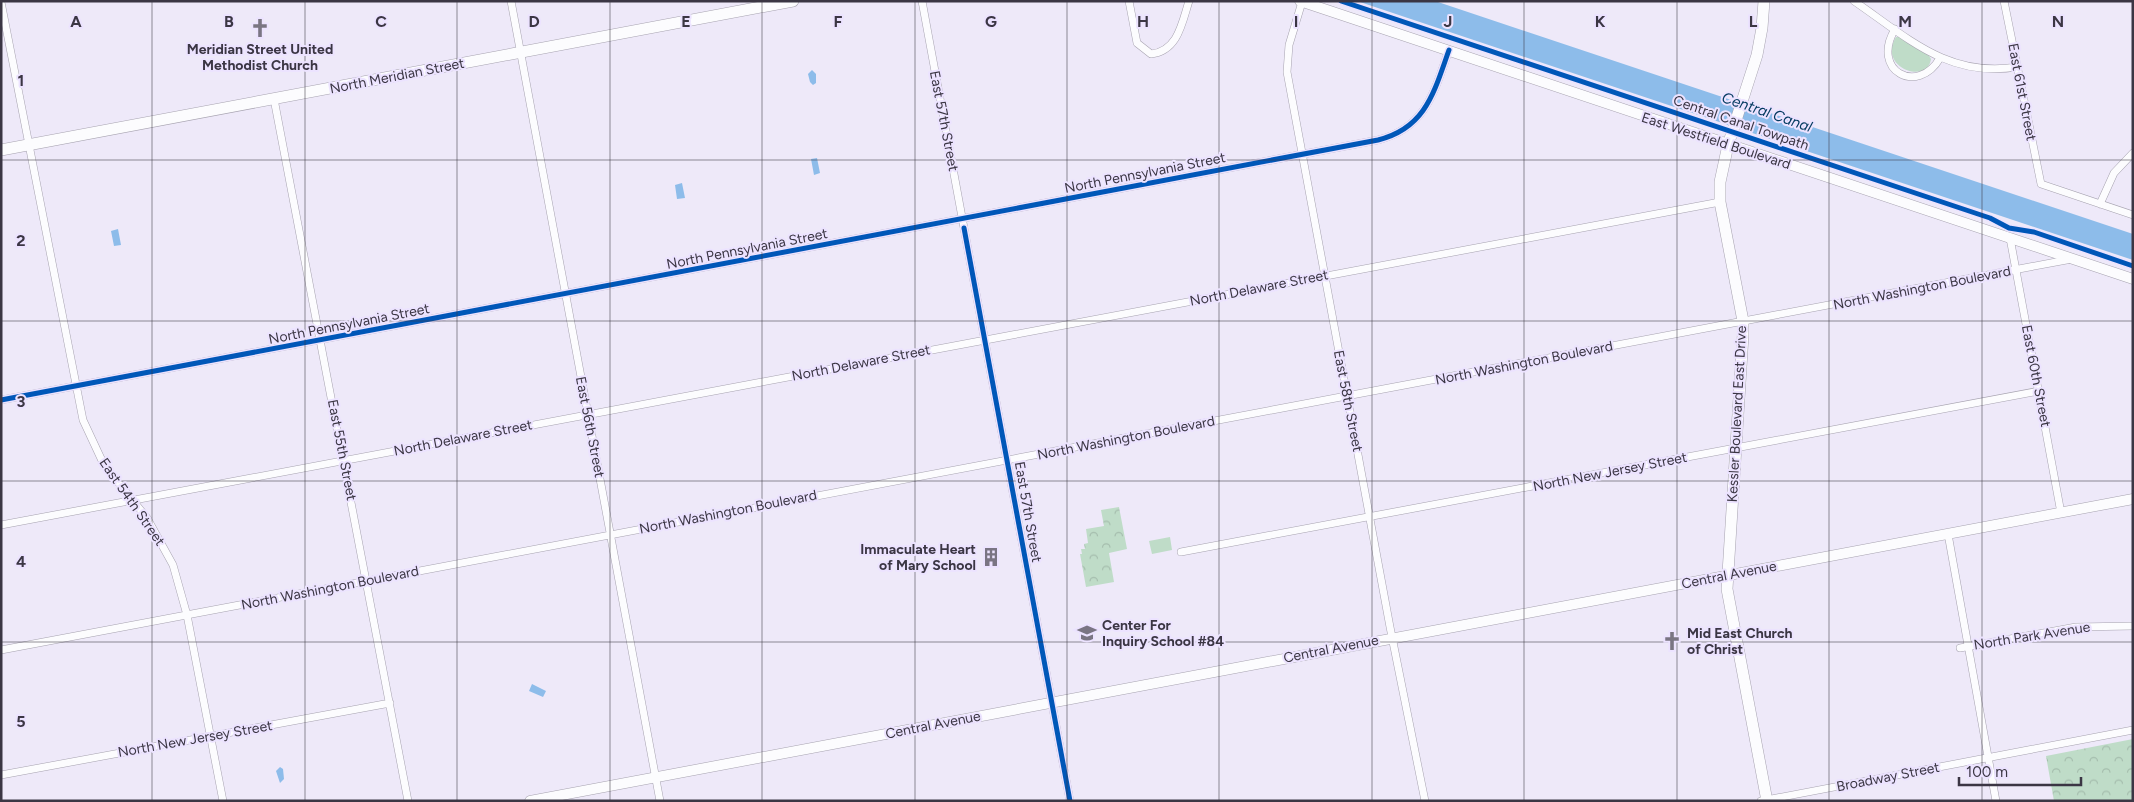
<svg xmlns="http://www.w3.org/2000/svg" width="2134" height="802" font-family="Figtree,sans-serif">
  <defs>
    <pattern id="park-crowns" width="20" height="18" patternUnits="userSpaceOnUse" patternTransform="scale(1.25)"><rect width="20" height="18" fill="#bfdcc8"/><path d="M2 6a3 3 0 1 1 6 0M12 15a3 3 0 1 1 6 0" fill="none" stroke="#a5bdad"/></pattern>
  </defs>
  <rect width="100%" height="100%" fill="#eee9f9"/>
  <!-- green -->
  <path fill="#bfdcc8" d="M1896,37h4l28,17 3,5c-3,26 -54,9 -35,-22z
    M1170,537l2,13 -20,4 -3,-13z"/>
  <!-- park -->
  <path fill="url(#park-crowns)" d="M1119,507l8,42 -18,4 5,29 -28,5 -6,-33h2l-1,-5h4l-1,-5 4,-1 -2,-14 18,-3 -3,-16z
    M2133,739v62h-79l-8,-45z"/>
  <!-- water -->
  <path fill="#8dbcea" d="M1357,1h78l698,233v26z
    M812,70l4,4v9l-3,2 -3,-3 -2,-8z
    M817,158l3,15 -6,2 -3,-16z
    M682,183l3,15 -8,1 -2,-14z
    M118,229l3,16 -7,1 -3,-15z
    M532,684l14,7 -3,6 -14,-6z
    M280,767l3,2 1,10 -4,4 -4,-12z"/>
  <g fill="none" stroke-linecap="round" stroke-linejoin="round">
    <!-- street casing -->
    <g stroke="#a6a2af" stroke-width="8">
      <path id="street" d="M511,1l149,800
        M922,1l148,800
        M1129,1l8,42 14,11c27,-3 31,-31 38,-53
        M1854,1c54,37 94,77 163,66
        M2004,1l37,183 92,31
        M1,2l82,418 21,45 43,53 26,47 14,50 36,186
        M1302,2l-13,43 -2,27 103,555 35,174
        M1895,29c-25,42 23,67 45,29
        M274,99l134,702
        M2100,204l14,-31 19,-20
        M2010,238l51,275
        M1,400l1377,-260c48,-12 56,-48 71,-90
        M1,525l1719,-323
        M1948,534l48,267
        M1181,552l858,-161
        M1960,648l116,-21 57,-1
        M1,650l2071,-391
        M1,775l389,-72
        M1761,801l372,-71"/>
    </g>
    <!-- secondary casing -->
    <g stroke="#a6a2af" stroke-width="11">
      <path id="secondary" d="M1300,1l833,278
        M530,801l1603,-302"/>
    </g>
    <!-- primary casing -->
    <g stroke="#a6a2af" stroke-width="12">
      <path id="primary" d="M1764,1l-2,27 -5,27 -29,90 -8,37v20l23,119v14l-16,254 40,212
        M1,150l792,-149"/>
    </g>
    <!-- street -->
    <use href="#street" stroke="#fcfcfe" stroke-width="7"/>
    <!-- secondary -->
    <use href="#secondary" stroke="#fcfcfe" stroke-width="10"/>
    <!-- primary -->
    <use href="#primary" stroke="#fcfcfe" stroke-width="11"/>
    <!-- cycleway casing -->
    <g stroke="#ece3ff" stroke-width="8">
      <path id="cycleway" d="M1341,1l649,217 19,10 25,4 99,34
        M964,228l106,573
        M1,400l1377,-260c48,-12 56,-48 71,-90"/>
    </g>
    <!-- cycleway -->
    <use href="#cycleway" stroke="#0057b8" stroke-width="5"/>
  </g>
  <!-- grid -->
  <path fill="none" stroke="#3b3644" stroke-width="1" stroke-opacity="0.55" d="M152,1v800M305,1v800M457,1v800M610,1v800M762,1v800M915,1v800M1067,1v800M1219,1v800M1372,1v800M1524,1v800M1677,1v800M1829,1v800M1982,1v800M1,160h2132M1,321h2132M1,481h2132M1,642h2132"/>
  <!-- icons -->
  <defs>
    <g id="church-bare" transform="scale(1.5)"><path d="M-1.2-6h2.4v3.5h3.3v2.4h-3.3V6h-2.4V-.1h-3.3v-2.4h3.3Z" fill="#7a7583" stroke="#ece3ff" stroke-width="2.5" paint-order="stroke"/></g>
    <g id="building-bare" transform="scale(1.5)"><path d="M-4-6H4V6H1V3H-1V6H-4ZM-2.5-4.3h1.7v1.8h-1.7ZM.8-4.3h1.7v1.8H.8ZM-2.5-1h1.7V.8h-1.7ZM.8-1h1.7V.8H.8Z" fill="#7a7583" stroke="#ece3ff" stroke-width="2.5" paint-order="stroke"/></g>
    <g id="school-bare" transform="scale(1.5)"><path d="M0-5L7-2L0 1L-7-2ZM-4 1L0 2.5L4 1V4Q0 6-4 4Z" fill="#7a7583" stroke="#ece3ff" stroke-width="2.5" paint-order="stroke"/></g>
  </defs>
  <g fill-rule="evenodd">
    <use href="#church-bare" x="260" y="28"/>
    <use href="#building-bare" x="991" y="557"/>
    <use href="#school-bare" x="1087" y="633"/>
    <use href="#church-bare" x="1672" y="641"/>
  </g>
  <g text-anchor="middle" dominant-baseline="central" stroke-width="4" stroke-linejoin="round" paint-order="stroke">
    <!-- poi labels -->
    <g font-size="14" font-weight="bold" fill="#3b3644" stroke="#ece3ff" text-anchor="start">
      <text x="260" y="49" text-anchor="middle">Meridian Street United<tspan x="260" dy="16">Methodist Church</tspan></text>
      <text x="976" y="549" text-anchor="end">Immaculate Heart<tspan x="976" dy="16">of Mary School</tspan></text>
      <text x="1102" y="625">Center For<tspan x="1102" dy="16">Inquiry School #84</tspan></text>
      <text x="1687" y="633">Mid East Church<tspan x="1687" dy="16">of Christ</tspan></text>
    </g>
    <!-- street labels -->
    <g font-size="14" fill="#3b3644" stroke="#ece3ff">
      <text transform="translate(397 76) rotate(-11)">North Meridian Street</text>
      <text transform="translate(2022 92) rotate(79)">East 61st Street</text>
      <text transform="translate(944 121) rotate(79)">East 57th Street</text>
      <text transform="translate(1741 123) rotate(19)">Central Canal Towpath</text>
      <text transform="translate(1716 141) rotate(18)">East Westfield Boulevard</text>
      <text transform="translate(1145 173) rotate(-11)">North Pennsylvania Street</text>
      <text transform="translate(747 249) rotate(-11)">North Pennsylvania Street</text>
      <text transform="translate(1259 288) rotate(-11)">North Delaware Street</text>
      <text transform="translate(1922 288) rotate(-11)">North Washington Boulevard</text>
      <text transform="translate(349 324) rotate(-11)">North Pennsylvania Street</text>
      <text transform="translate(861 363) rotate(-11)">North Delaware Street</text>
      <text transform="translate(1524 363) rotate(-11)">North Washington Boulevard</text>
      <text transform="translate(2036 376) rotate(79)">East 60th Street</text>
      <text transform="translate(1348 401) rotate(79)">East 58th Street</text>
      <text transform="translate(1737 414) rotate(-87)">Kessler Boulevard East Drive</text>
      <text transform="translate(590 427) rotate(79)">East 56th Street</text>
      <text transform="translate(463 438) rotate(-11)">North Delaware Street</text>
      <text transform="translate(1126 438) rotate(-11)">North Washington Boulevard</text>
      <text transform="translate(342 450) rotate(79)">East 55th Street</text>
      <text transform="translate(1610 472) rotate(-11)">North New Jersey Street</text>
      <text transform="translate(132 502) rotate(55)">East 54th Street</text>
      <text transform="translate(728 512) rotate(-11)">North Washington Boulevard</text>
      <text transform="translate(1028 512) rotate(80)">East 57th Street</text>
      <text transform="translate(1729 575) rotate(-11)">Central Avenue</text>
      <text transform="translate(330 588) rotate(-11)">North Washington Boulevard</text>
      <text transform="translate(2032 636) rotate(-9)">North Park Avenue</text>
      <text transform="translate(1331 649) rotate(-11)">Central Avenue</text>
      <text transform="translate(933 725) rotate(-11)">Central Avenue</text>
      <text transform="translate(195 739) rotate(-10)">North New Jersey Street</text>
      <text transform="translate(1888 777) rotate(-11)">Broadway Street</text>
    </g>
    <!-- water labels -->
    <g font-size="15" font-style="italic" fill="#02395f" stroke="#ece3ff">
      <text transform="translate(1767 112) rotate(19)">Central Canal</text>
    </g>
  </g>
  <g font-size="16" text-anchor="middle" font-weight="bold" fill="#3b3644" stroke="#ece3ff" stroke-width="4" stroke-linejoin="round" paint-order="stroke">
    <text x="76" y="27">A</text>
    <text x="229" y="27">B</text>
    <text x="381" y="27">C</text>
    <text x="534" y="27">D</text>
    <text x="686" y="27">E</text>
    <text x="838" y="27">F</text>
    <text x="991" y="27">G</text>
    <text x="1143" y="27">H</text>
    <text x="1296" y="27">I</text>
    <text x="1448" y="27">J</text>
    <text x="1600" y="27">K</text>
    <text x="1753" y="27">L</text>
    <text x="1905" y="27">M</text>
    <text x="2058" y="27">N</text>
    <text x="21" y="86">1</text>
    <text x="21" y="246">2</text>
    <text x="21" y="407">3</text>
    <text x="21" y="567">4</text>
    <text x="21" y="727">5</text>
  </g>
  <!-- border -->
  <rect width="2134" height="802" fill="none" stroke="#3b3644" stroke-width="5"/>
  <!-- scale -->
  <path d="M1959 777v8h122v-8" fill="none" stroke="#3b3644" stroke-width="2.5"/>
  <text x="1966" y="777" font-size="15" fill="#3b3644" stroke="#ece3ff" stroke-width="4" paint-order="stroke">100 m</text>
</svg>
